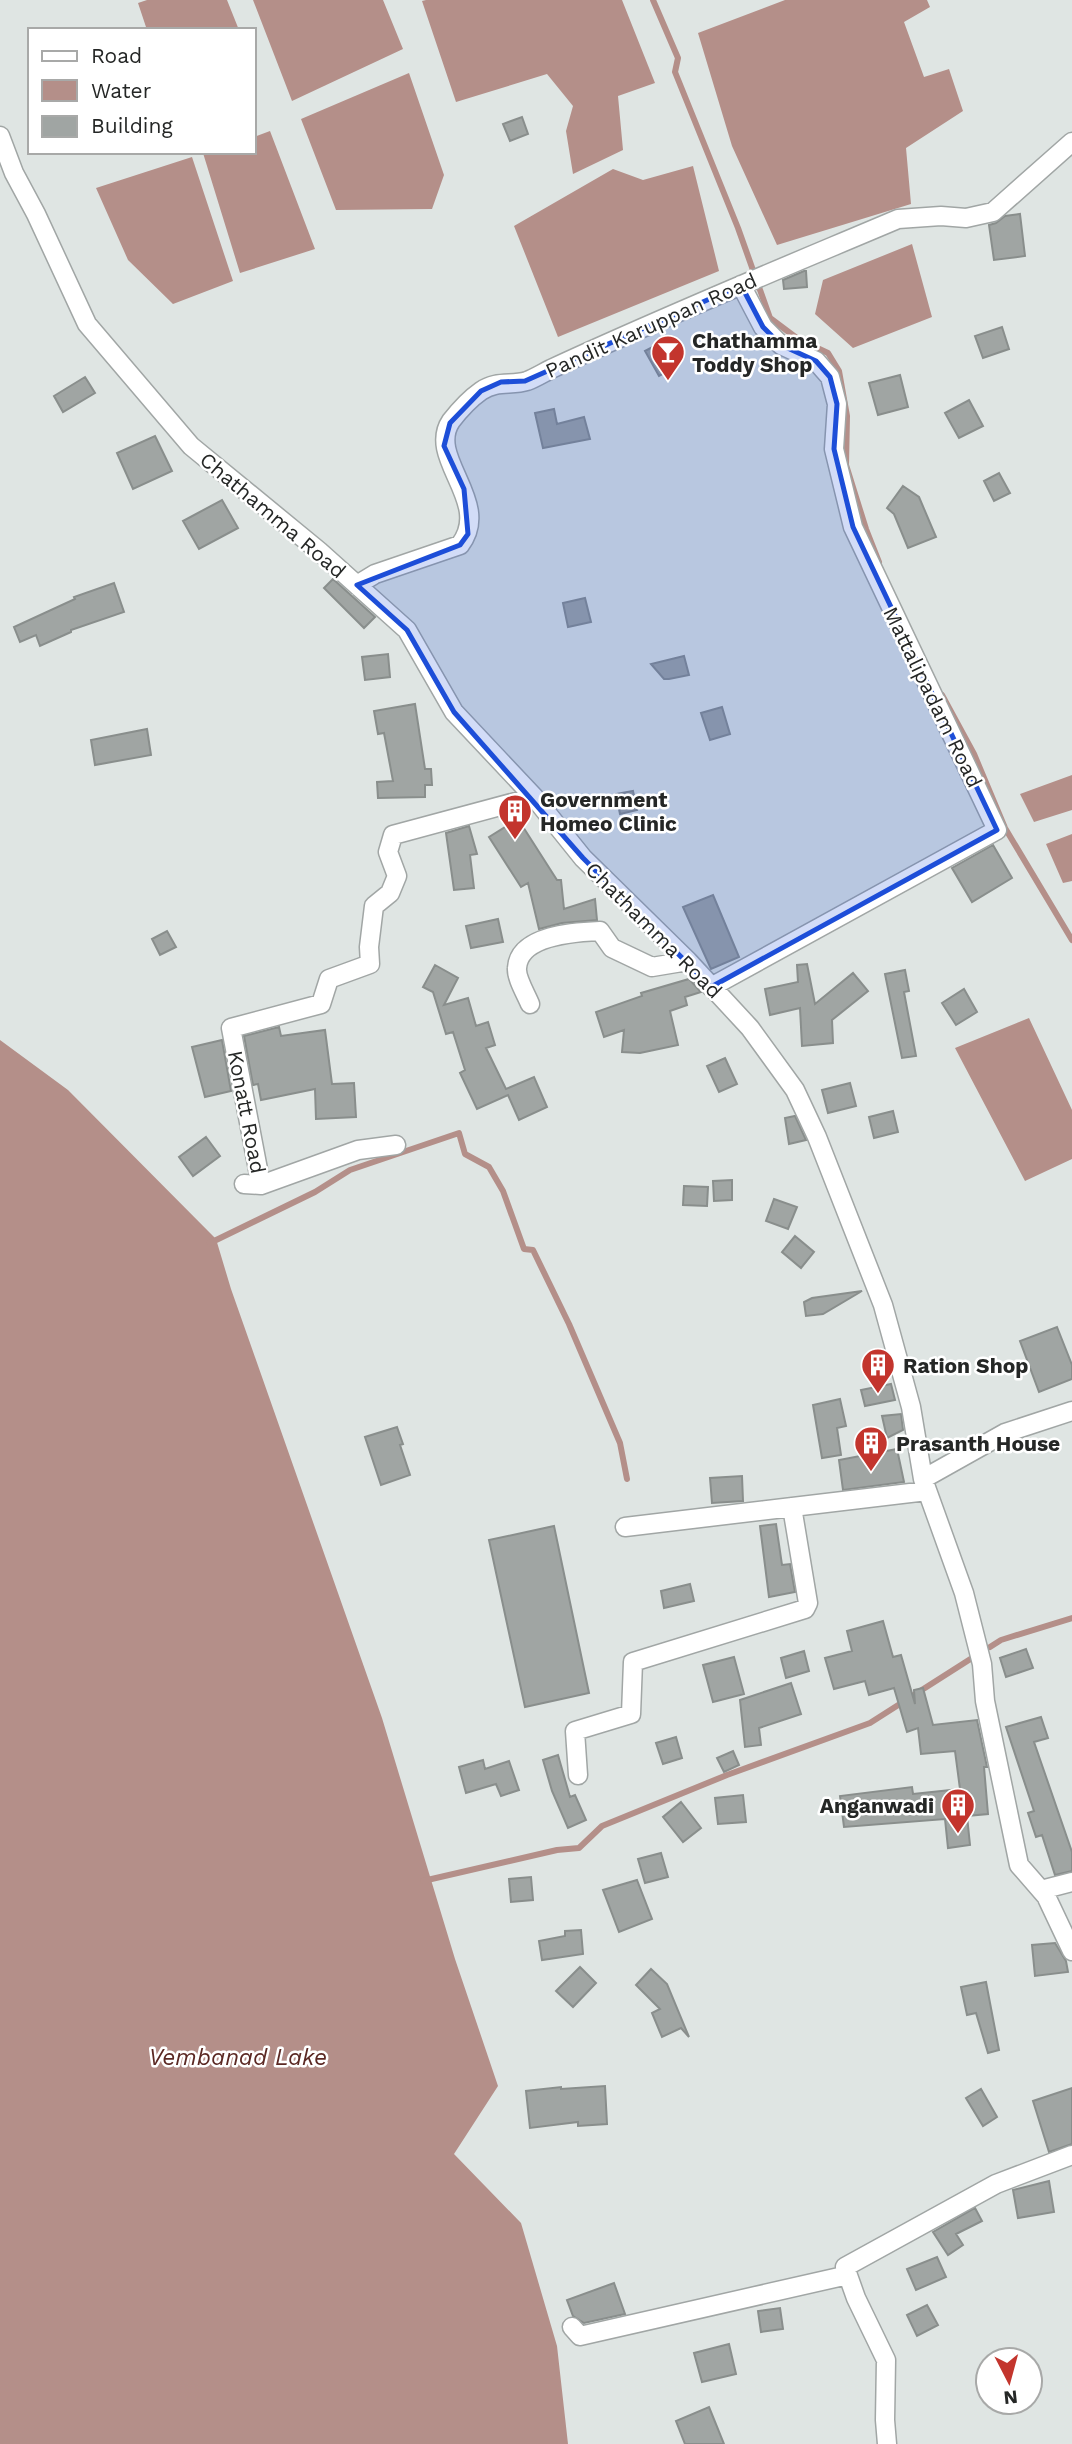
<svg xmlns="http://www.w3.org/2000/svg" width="1072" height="2444" font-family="'Work Sans',sans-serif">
  <rect width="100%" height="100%" fill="#dfe5e3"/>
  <!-- water -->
  <path fill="#b48f89" d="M147,0h80l12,30h-92l-9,-27z
    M253,0h130l20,49 -111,52z
    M426,0h196l33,83 -37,13 5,54 -50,24 -7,-43 7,-25 -26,-32 -91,28 -34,-101z
    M785,0h142l3,7 -26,15 20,55 25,-8 14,42 -57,37 5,56 -134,41 -45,-99 -34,-113z
    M409,73l35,102 -12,34 -96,1 -35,-91z
    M270,131l45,118 -75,24 -37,-120 51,-1v-15z
    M192,157l41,124 -60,23 -45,-44 -32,-72z
    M693,166l26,105 -161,66 -44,-111 99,-57 30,11z
    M912,244l20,73 -79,31 -38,-34 8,-34z
    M1072,775v35l-38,12 -14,-28z
    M1072,834v47l-9,2 -17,-39z
    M1029,1018l43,92v49l-47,22 -70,-133z
    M0,1040l68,50 148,149 15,50 151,429 73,241 43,127 -44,68 67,69 36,123 11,98h-568z"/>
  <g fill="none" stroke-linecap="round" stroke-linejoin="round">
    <!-- stream -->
    <path stroke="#b48f89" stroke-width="6" d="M653,0l25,58 -3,14 63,156 32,90 28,21 30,14 11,18 8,45 -1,49 20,64 13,33
      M942,695l32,59 31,74 67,112
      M210,1243l105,-51 35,-22 109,-37 6,21 24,13 14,24 21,58 9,1 36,74 51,119 7,36
      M990,1647l11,-7 71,-22
      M423,1881l134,-31 22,-2 23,-22 125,-51 143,-52 102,-65"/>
  </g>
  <!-- building -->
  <path fill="#a0a5a3" stroke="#898e8c" stroke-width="2" d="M522,117l6,17 -18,7 -7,-17z
    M1020,214l5,42 -31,4 -5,-35 7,-2 9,-7z
    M804,271h2l1,16 -23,2 -1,-9z
    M1002,327l7,22 -26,9 -8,-22z
    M660,343l14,25 -15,8 -14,-25z
    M900,375l8,32 -30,8 -9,-32z
    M85,377l10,16 -32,19 -9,-16z
    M969,400l14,26 -24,12 -14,-25z
    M554,409l3,15 27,-7 6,22 -47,9 -8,-35z
    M155,436l17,35 -39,18 -16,-36z
    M999,473l11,20 -16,8 -10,-20z
    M903,486l16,11 17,40 -28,11 -14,-34 -7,-6z
    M222,500l16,28 -39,21 -16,-28z
    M333,579l42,38 -11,11 -40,-40z
    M114,583l10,29 -53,18v2l-31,14 -4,-11 -16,7 -6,-15 61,-28 -1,-2z
    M585,598l6,24 -23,5 -5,-24z
    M388,654l2,23 -25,3 -3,-23z
    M684,656l5,19 -20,4h-5l-13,-15z
    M415,704l10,65h6l1,16h-7v12l-47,1 -1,-16 16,-1 -9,-48 -6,1 -4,-23z
    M722,707l8,27 -20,6 -9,-27z
    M147,729l4,26 -56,10 -4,-25z
    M633,791l4,19 -17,4 -4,-20z
    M518,819l39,61h4l3,29 31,-10 2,21 -35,3 -23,6 -11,-46 -7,4 -32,-50z
    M469,826l8,28 -7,1 4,33 -20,2 -8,-57z
    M993,845l19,33 -40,24 -20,-34z
    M713,895l26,62 -28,12 -28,-62z
    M498,919l5,23 -32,6 -5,-22z
    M167,931l9,16 -16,8 -8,-16z
    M807,964l8,40 38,-31 15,18 -36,29 1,23 -31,3 -2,-38 -30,7 -5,-26 33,-7 -1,-17z
    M435,965l23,13 -14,27 24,-7 8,28 12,-4 7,23 -9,3 20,41 28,-12 13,30 -28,13 -11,-25 -31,14 -17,-36 5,-3 -12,-38 -7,2 -13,-42 -10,-5z
    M905,970l4,21 -5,1 12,64 -14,2 -17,-84z
    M689,979l12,13 -16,5 2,8 -17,6 8,34 -38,8 -18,-1 2,-22 -20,7 -8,-25 46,-16 -1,-3z
    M964,989l13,23 -21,13 -14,-22z
    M279,1027l2,9 44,-6 7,54 22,-1 2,34 -40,2 -1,-30 -54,11 -3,-16 -5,1 -9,-49z
    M222,1040l9,51 -26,6 -13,-50z
    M725,1058l12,26 -18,8 -12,-26z
    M850,1083l6,23 -28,7 -6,-23z
    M893,1111l5,21 -24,6 -5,-21z
    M795,1116l11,24 -17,4 -4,-26z
    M206,1137l14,19 -27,20 -14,-19z
    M732,1180v20l-18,1 -1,-20z
    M684,1186l24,1 -1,19 -24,-1z
    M774,1199l23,8 -9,22 -22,-8z
    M795,1236l19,16 -13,16 -19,-16z
    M862,1291l-39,23 -17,2 -2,-14 8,-4z
    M1057,1327l15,38v14l-33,13 -19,-51z
    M891,1384l4,16 -30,6 -4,-16z
    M840,1399l6,27 -9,2 4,27 -19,3 -9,-53z
    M901,1414l2,16 -16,8 -5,-22z
    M397,1427l6,17 -3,1 10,30 -29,10 -16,-48z
    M897,1449l7,33 -61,8 -4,-30z
    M742,1476l1,25 -31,2 -2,-25z
    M776,1524l6,41 8,-1 5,28 -26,5 -9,-71z
    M554,1526l35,167 -64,14 -36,-167z
    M690,1584l4,17 -30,7 -3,-17z
    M883,1621l10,36 8,-2 14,49 -1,-14 9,-2 10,37 44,-5 10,47h-3l4,47 -21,2 3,29 -22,3 -3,-29 -101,8 -4,-31 72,-9 1,7 47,-5 -5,-38 -34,3 -3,-26 -11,4 -13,-44 -25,7 -4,-14 -31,8 -9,-31 27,-7 -5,-20z
    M1026,1649l7,19 -27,9 -6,-19z
    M804,1651l5,20 -23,7 -5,-20z
    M734,1657l10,37 -31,8 -10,-37z
    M791,1683l10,31 -42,14 2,17 -16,2 -5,-47z
    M1041,1717l7,21 -14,4 38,110v19l-17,4 -13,-40 -6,2 -8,-24 6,-2 -28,-84z
    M676,1737l6,21 -19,6 -7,-21z
    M733,1751l6,14 -15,7 -7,-14z
    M558,1755l12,42 5,-2 11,25 -18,8 -16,-37 -9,-31z
    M483,1760l2,9 24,-8 10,29 -18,6 -5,-12 -30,9 -7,-26z
    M743,1795l3,27 -28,2 -3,-26z
    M681,1802l20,26 -18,14 -20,-25z
    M661,1853l7,24 -23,6 -7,-24z
    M531,1877l2,23 -22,2 -2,-23z
    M637,1880l15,39 -33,13 -16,-42z
    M581,1930l2,24 -41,6 -3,-19 26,-5v-5z
    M1055,1943l11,18 2,11 -33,4 -3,-31z
    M580,1967l16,16 -23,24 -17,-16z
    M651,1969l16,15 22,53 -8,-9 -19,9 -10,-24 8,-4 -24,-24z
    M986,1982l13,68 -11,3 -12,-40 -9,2 -6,-28z
    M605,2086l2,38 -29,2v-4l-48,6 -4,-37 35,-4v2z
    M1072,2088v56l-23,8 -16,-51z
    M981,2089l16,28 -14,9 -17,-28z
    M1049,2181l5,31 -36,6 -5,-28z
    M975,2208l7,13 -26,13 7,11 -15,10 -15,-23z
    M937,2257l9,20 -30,13 -9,-21z
    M614,2283l11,31 -41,9 -11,-7 -6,-16z
    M927,2305l11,20 -21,11 -10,-21z
    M780,2308l3,21 -22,3 -3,-21z
    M729,2344l7,30 -34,8 -8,-29z
    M709,2407l15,37h-39l-9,-23z"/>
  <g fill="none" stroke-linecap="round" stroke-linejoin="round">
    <!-- street casing -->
    <g stroke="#a1a6a5" stroke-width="21">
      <path id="street" d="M0,136l14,37 22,41 51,110 104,122 128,105 88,79 47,82 80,85 49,61 105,103 62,67 45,62 22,47 66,168 28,102 12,72 82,-46 67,-22
        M357,585l18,-11 85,-29c33,-43 -34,-87 -9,-124 7,-9 20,-23 30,-30 16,-11 30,-5 46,-10 8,-3 16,-8 24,-12 114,-53 231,-101 347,-150l43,-3 25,2 27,-6 79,-70
        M711,987l286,-157 -144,-303 -19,-78 3,-45 -7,-27 -14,-16 -35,-16 -18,-18 -22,-42
        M530,1004c-4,-10 -14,-26 -13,-36 2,-33 58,-36 83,-37l12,17 40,19 36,-6
        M244,1184l17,1 97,-35 38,-5
        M261,1185l-30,-157 90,-24 8,-25 41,-15 -1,-17 5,-41 16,-13 7,-17 -9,-24 5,-17 141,-38
        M923,1479l41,114 18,71 3,37 34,164 27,31 26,55
        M625,1527l302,-36
        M578,1775l-3,-44 56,-17 2,-52 172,-53 3,-6 -16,-96
        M1041,1890l31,-8
        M572,2327l8,9 268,-61
        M887,2444l-2,-24 1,-60 -30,-62 -11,-31 151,-83 76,-29"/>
    </g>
    <!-- street -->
    <use href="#street" stroke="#fff" stroke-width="18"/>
  </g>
  <!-- marked area -->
  <path fill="#1d4ed8" fill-opacity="0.2" stroke="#1d4ed8" stroke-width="5" stroke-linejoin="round" d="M741,285l22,42 18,18 35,16 14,16 7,27 -3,45 19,78 144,303 -286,157 -128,-129 -129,-146 -47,-82 -50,-45 103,-40 8,-11 -4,-45 -20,-43 6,-23 31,-32 20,-9 24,-1z"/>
  <!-- icons -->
  <defs>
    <g id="bar-pin" transform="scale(1.75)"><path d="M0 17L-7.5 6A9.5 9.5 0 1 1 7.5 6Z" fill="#c3352d" stroke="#fff"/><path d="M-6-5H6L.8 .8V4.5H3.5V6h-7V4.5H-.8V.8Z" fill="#fff"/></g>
    <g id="building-pin" transform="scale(1.75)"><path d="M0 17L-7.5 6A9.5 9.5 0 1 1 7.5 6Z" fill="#c3352d" stroke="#fff"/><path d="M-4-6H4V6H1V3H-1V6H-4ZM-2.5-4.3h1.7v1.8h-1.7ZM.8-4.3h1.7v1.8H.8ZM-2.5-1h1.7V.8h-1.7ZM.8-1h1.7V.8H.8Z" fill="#fff"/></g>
  </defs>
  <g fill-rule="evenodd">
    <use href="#bar-pin" x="668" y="352"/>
    <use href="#building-pin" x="515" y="811"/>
    <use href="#building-pin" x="878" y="1365"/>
    <use href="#building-pin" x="871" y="1443"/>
    <use href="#building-pin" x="958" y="1805"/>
  </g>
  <g text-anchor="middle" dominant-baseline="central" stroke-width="5" stroke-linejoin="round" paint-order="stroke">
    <!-- street labels -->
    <g font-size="21" fill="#252726" stroke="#fff">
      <text transform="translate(651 325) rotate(-24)">Pandit Karuppan Road</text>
      <text transform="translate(273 515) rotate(40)">Chathamma Road</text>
      <text transform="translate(933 697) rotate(64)">Mattalipadam Road</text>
      <text transform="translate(654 930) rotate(45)">Chathamma Road</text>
      <text transform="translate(247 1112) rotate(79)">Konatt Road</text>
    </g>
    <!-- poi labels -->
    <g font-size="21" font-weight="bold" fill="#252726" stroke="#fff" text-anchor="start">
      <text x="692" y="340">Chathamma<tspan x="692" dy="24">Toddy Shop</tspan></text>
      <text x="540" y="799">Government<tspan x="540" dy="24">Homeo Clinic</tspan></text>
      <text x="903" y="1365">Ration Shop</text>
      <text x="896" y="1443">Prasanth House</text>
      <text x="934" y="1805" text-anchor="end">Anganwadi</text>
    </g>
    <!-- water labels -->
    <g font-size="23" font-style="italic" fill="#5b2823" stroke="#fff">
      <text x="238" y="2057">Vembanad Lake</text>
    </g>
  </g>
  <!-- legend -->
  <rect x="28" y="28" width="228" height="126" fill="#ffffff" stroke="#a8a9a8" stroke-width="2"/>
  <rect x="42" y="51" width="35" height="10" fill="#ffffff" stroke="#a8a9a8" stroke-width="2"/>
  <text x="91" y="63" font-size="21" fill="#252726">Road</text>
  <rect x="42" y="80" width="35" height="21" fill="#b48f89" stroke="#a8a9a8" stroke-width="2"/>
  <text x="91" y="98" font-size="21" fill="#252726">Water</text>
  <rect x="42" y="116" width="35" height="21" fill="#a0a5a3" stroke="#a8a9a8" stroke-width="2"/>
  <text x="91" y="133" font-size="21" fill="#252726">Building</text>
  <!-- north arrow -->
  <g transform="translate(1009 2381) rotate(174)"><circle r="33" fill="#ffffff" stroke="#a8a9a8" stroke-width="2"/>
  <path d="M0-5L12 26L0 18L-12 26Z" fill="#c3352d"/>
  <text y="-10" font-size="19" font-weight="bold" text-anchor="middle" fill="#252726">N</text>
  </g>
</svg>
